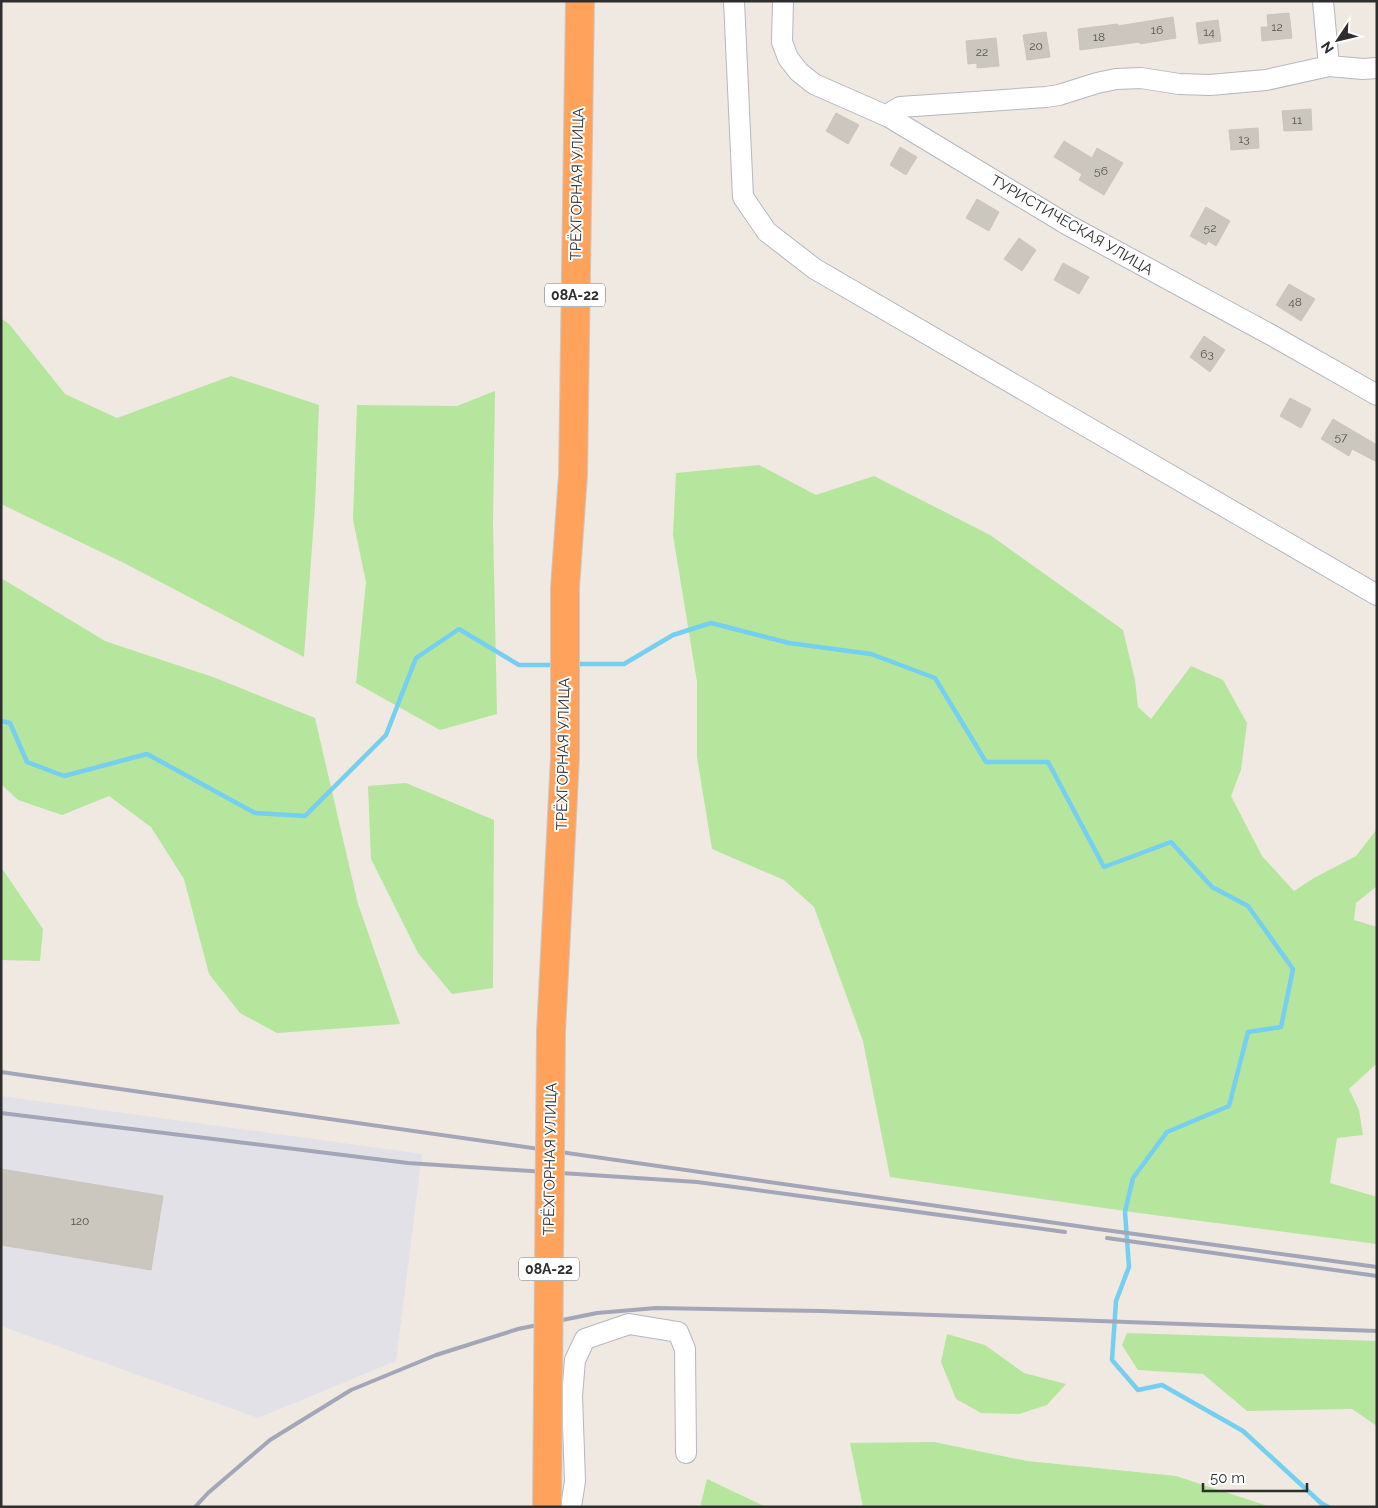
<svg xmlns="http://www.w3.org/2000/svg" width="1378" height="1508" font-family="Raleway,sans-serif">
  <rect width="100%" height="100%" fill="#efe9e1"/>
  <!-- industrial -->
  <path fill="#e3e1e8" d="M1,1096l421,58 -26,207 -138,57 -257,-92z"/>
  <!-- green -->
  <path fill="#b6e59e" d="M1,318l8,6 56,70 52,24 114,-42 88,29 -4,101 -11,151 -178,-93 -125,-60z
    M495,391l-2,132 4,191 -57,16 -84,-47 10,-101 -13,-62 4,-115 100,1z
    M759,465l57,30 58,-19 116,59 133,95 12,50 3,27 13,12 40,-53 32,14 24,43 -6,47 -10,26 31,60 32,35 20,-13 42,-22 21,-27v57l-21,17 -2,17 23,7v138h-2l-26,24 10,21 4,25 -26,3 -7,45 47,14v47l-238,-31 -249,-36 -27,-136 -49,-134 -30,-27 -72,-31 -15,-92v-75l-24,-147 3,-62z
    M1,578l104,63 108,36 102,41 43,186 42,120 -123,9 -37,-20 -31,-39 -25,-95 -33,-52 -42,-31 -47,19 -44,-15 -17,-16z
    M406,783l88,37 -1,168 -41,6 -34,-41 -47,-94 -3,-73z
    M1,867l42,62 -3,32 -39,-1z
    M1127,1333l250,8v85l-25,-17 -105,2 -44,-37 -65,-4 -16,-25z
    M947,1334l38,11 39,28 42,11 -19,21 -28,9 -38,-1 -25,-14 -15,-37z
    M934,1442l93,19 149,15 95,31h-408l-13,-64z
    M707,1479l59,28h-66z"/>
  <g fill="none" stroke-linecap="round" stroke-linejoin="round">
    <!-- stream -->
    <path stroke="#75cff0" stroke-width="4.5" d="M575,664h49l49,-29 38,-12 78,20 82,11 64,24 51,84h62l56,105 67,-25 41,45 36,19 45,63 -12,58 -33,5 -19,74 -62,26 -34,46 -8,34 4,55 -13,34 -4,59 26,30 24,-5 81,46 78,72 7,4
      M1,721l9,2 17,39 37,14 83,-22 108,59 50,3 81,-81 30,-77 43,-29 60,36h38"/>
  </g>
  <!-- building -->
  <path fill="#cbc7bf" stroke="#cbc5ba" d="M1289,13l3,25 -30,3 -1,-14h7l-1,-12z
    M1173,17l3,21 -36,6v-2l-60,8 -2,-21 40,-5v2z
    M1218,20l3,21 -22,3 -3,-21z
    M1046,32l4,25 -23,3 -4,-25z
    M996,38l3,28 -22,2v-5l-9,1 -2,-23z
    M1311,109l1,21 -28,1 -2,-20z
    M836,113l23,12 -11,19 -22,-13z
    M1258,128l1,20 -28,2 -2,-20z
    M1064,141l28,17 5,-10 26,15 -19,32 -25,-15 3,-6 -28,-17z
    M900,147l17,10 -11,18 -16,-10z
    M977,199l22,13 -10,19 -23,-13z
    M1206,207l24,14 -14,25 -8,-5 -2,4 -16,-9z
    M1019,238l17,12 -14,21 -18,-12z
    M1063,263l26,14 -10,17 -25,-14z
    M1289,284l26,15 -14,22 -25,-16z
    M1204,336l21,14 -15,22 -20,-15z
    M1290,398l21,11 -10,19 -21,-12z
    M1333,419l44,26v17l-25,-13 -3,7 -28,-17z
    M1,1169l162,27 -12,74 -150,-25z"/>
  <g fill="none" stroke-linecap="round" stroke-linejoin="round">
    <!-- minor casing -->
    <g stroke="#b4b7c1" stroke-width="22">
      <path id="minor" d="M734,1l9,196 24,35 48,37 562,326
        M783,1l-1,41 6,16 11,14 15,12 75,33 179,108 205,111 104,59
        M1323,1l6,65
        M889,117l4,-6 7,-4 146,-10 13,-2 38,-12 19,-4 25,-1 38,6 31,1 56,-5 63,-14 34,3 14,-1
        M571,1507l4,-26 -3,-85 3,-36 10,-21 44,-15 49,8 7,17 1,104"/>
    </g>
    <!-- highway casing -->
    <g stroke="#c9c9c9" stroke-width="30">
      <path id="highway" d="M551,1032l14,-275v-169l8,-113 7,-474"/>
    </g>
    <!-- minor -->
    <use href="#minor" stroke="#fff" stroke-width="20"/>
    <!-- highway -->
    <use href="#highway" stroke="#ffa35c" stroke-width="28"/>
    <!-- rail -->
    <path stroke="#a3a6b8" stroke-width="4" d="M1,1072l1097,157 279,38
      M1,1113l407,50 289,19 368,50
      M1107,1238l270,38
      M195,1507l13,-14 62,-53 81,-50 85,-35 82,-26 79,-16 59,-5 165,3 556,20"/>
    <!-- highway-bridge casing -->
    <g stroke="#c9c9c9" stroke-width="30" stroke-linecap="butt">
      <path id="highway-bridge" d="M547,1507l4,-475"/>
    </g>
    <!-- highway-bridge -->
    <use href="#highway-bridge" stroke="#ffa35c" stroke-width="28"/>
  </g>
  <g text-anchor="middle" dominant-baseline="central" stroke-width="4" stroke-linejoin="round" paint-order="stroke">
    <!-- number labels -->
    <g font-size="12" fill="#555452">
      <text x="1277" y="27">12</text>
      <text x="1157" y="30">16</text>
      <text x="1209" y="32">14</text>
      <text x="1099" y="37">18</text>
      <text x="1036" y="46">20</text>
      <text x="982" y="52">22</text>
      <text x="1297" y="120">11</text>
      <text x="1244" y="139">13</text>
      <text x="1101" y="171">56</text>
      <text x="1210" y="228">52</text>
      <text x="1295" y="302">48</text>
      <text x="1207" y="354">63</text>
      <text x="1341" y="437">57</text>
      <text x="80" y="1221">120</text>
    </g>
    <!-- shield labels -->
    <g fill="#fff" stroke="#6d6d6d" stroke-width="1">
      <rect x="545" y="283.5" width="60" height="23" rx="4"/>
      <rect x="519" y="1257.5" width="60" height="23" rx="4"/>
    </g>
    <g font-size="14" font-weight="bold" fill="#2e2e2e">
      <text x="575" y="295">08А-22</text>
      <text x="549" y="1269">08А-22</text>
    </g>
    <!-- street labels -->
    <g font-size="15" fill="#2e2e2e" stroke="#fff">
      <text transform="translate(577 184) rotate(-89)">ТРЁХГОРНАЯ УЛИЦА</text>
      <text transform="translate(1072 225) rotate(30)">ТУРИСТИЧЕСКАЯ УЛИЦА</text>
      <text transform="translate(563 754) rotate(-89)">ТРЁХГОРНАЯ УЛИЦА</text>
      <text transform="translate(550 1159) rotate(-89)">ТРЁХГОРНАЯ УЛИЦА</text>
    </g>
  </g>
  <!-- border -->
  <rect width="1378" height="1508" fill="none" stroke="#2e2e2e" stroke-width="5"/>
  <!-- north arrow -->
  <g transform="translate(1338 40) rotate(235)" stroke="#ffffff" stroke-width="4" paint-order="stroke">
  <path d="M0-4L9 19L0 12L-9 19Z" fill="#2e2e2e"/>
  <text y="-8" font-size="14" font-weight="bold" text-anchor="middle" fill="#2e2e2e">N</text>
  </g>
  <!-- scale -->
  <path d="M1203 1483v8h104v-8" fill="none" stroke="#2e2e2e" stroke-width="2.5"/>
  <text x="1210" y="1483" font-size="15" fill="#2e2e2e" stroke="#ffffff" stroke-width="4" paint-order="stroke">50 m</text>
</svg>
